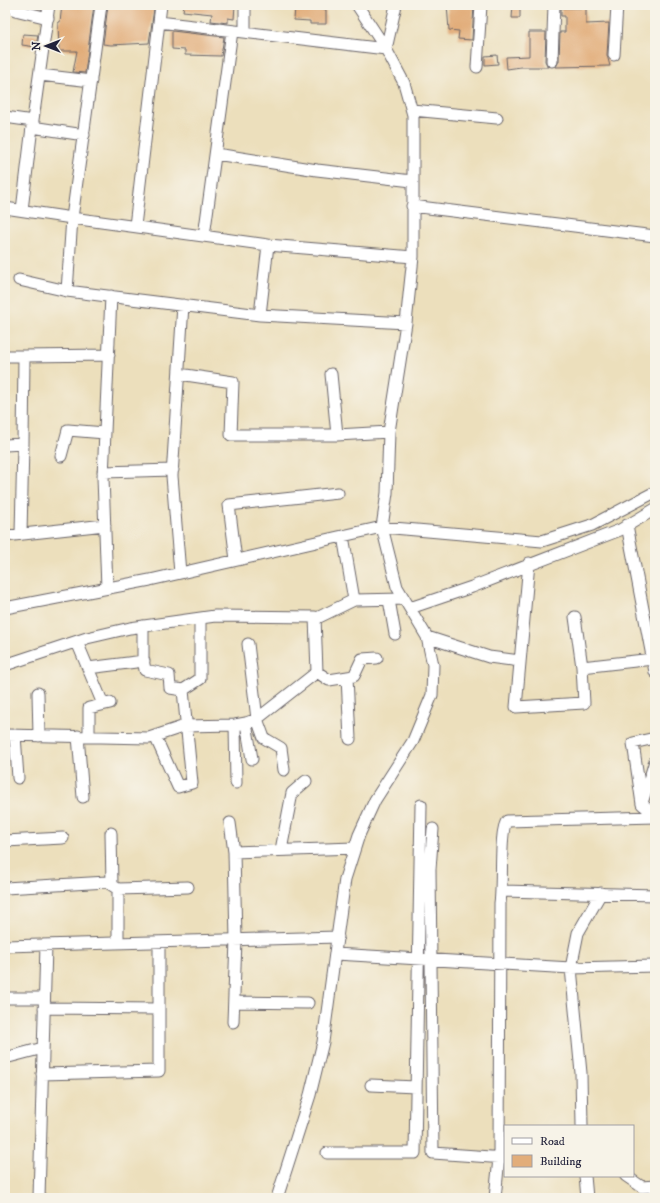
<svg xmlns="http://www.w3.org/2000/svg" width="660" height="1203" font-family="'IM FELL DW Pica',serif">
  <rect width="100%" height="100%" fill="#f7f3e8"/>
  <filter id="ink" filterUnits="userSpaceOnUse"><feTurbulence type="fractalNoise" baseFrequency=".025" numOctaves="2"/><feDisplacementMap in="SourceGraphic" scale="8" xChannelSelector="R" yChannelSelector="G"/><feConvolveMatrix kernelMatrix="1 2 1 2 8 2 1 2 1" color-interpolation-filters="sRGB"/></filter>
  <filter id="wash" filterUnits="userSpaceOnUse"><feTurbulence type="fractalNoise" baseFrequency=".012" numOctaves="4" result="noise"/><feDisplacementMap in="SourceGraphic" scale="16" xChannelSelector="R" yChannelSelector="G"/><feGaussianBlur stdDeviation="0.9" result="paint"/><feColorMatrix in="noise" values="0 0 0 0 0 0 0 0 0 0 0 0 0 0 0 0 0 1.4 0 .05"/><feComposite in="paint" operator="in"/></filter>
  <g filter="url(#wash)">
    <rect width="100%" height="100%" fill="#ecdfbc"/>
    <g id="blocks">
      <!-- building -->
      <path fill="#e2ad7a" d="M62,5h32l-9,68 -12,-1 4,-21h-18l-1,-29h2z
        M108,5h18v2l28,2 -5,34 -38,2 -8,-1z
        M184,5h51l-1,14 -6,-1v5l-17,-2 1,-7 -29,-3z
        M447,5h27l-2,35 -14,-1 1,-8 -10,-1z
        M513,5h7v13h-8z
        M295,7l31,3v14h-16v-3l-16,-1z
        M561,8h25v16l23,-1 -2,32 3,11 -54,1 3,-6 1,-29h5v-16h-4z
        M172,31l52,6 -3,19 -36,-1v-5l-13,-1z
        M529,32h17l-1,29 3,6h-27l-14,2 -1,-12 23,-1z
        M23,34l15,1 -2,12 -14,-2z
        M497,55l1,9 -13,1v-9z"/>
    </g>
  </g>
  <g filter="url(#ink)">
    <use href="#blocks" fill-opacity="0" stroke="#696468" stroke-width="1"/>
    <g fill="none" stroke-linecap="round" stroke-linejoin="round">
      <!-- minor casing -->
      <g stroke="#696468" stroke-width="13">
        <path id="minor" d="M13,5l2,5 33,8
          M49,5l-17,122 52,8
          M101,5l-29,213 196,27 145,12 -7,66 -17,109 -2,61 -5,34 15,60 30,50 6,28 -1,30 -19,46 -38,59 -16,35 -14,44 -22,163 -13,53 -33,103
          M245,5v27
          M357,5l29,44 18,34 9,32v142
          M159,22l227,27 10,-44
          M614,55l3,-50
          M552,61l2,-56
          M477,67l4,-62
          M40,75l51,6
          M412,110l85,8
          M5,117l28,4
          M216,154l101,16 95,11
          M412,206l243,30
          M5,208l67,10 -5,73 193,24 146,8
          M22,210l10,-83
          M135,226l26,-221
          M204,236l28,-205
          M19,280l48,11
          M260,315l8,-70
          M5,356h19
          M179,374l54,8 -2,53h106l52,-3
          M331,374l6,61
          M5,445l18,-1 1,-88 85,-1
          M61,456l7,-26 37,3
          M103,472l70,-2
          M627,525l28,147
          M21,534l2,-90
          M5,536l100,-11
          M343,536l11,64
          M236,560l-7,-55 109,-12
          M529,563l-13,144 68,-4 -2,-36 -7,-50
          M180,573l-8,-97 11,-171
          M107,588l-4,-111 8,-181
          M389,600l6,34
          M5,608l145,-28 232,-53 160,14 50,-16 63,-33
          M410,608l62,-21 148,-57 35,-21
          M315,619l39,-19 50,-1
          M143,626v33l2,11 24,5 1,13 13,2 17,-11v-60
          M427,637l62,20 31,4
          M77,642l26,62
          M248,644l9,75 7,19 17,10 3,22
          M5,665l82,-27 43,-10 85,-12 100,1 2,55 -60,47 -11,4 -11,2 -50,1 -36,12 -144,-3
          M582,667l71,-8
          M88,668l56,-7
          M317,672l12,8 25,-4 8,-17 15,-1
          M347,677l3,62
          M38,693l1,43
          M246,723l6,36
          M235,725l1,58
          M15,735l3,43
          M78,736l5,61
          M89,736v-28l21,-5
          M155,736l23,51 14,-4 -9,-93
          M655,738l-22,5 9,61 13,11
          M643,800l12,-39
          M230,823l4,29
          M433,829l-3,40 3,284 72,5
          M111,833l1,52
          M5,841l58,-3
          M281,850l11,-57 14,-12
          M5,888l102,-6 11,7v54
          M118,889l70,-2
          M502,891l153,4
          M5,946l333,-9
          M336,954l235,14 84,-2
          M5,998h39
          M234,1002l74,1
          M44,1008l115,1
          M233,1022l3,-82 -2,-88 121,-4
          M5,1058l38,-10
          M42,1074l117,-3v-129
          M371,1085l45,2
          M582,1126l-1,-53 -10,-105 7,-35 23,-40
          M327,1153h88l6,-348
          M585,1176l2,22
          M626,1176l16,11 13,-1
          M39,1198l7,-253
          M495,1198l4,-40 1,-255c3,-17 -1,-74 7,-82l148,-4"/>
      </g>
      <!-- minor -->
      <use href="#minor" stroke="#fff" stroke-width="11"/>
    </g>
  </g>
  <!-- margin -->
  <rect width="660" height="1203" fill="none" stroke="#f7f3e8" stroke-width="20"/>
  <!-- legend -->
  <rect x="504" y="1125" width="130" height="52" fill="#f7f3e8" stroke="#a29fa3"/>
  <rect x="512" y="1138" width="20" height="6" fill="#ffffff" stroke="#a29fa3"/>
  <text x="540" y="1145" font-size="12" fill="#22223b">Road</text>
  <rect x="512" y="1155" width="20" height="12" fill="#e2ad7a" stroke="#a29fa3"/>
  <text x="540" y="1165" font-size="12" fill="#22223b">Building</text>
  <!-- north arrow -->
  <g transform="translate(46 46) rotate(270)" stroke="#f7f3e8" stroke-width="3" paint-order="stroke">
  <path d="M0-3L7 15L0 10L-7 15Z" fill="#22223b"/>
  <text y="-6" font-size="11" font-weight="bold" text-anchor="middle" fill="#22223b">N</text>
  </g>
</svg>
